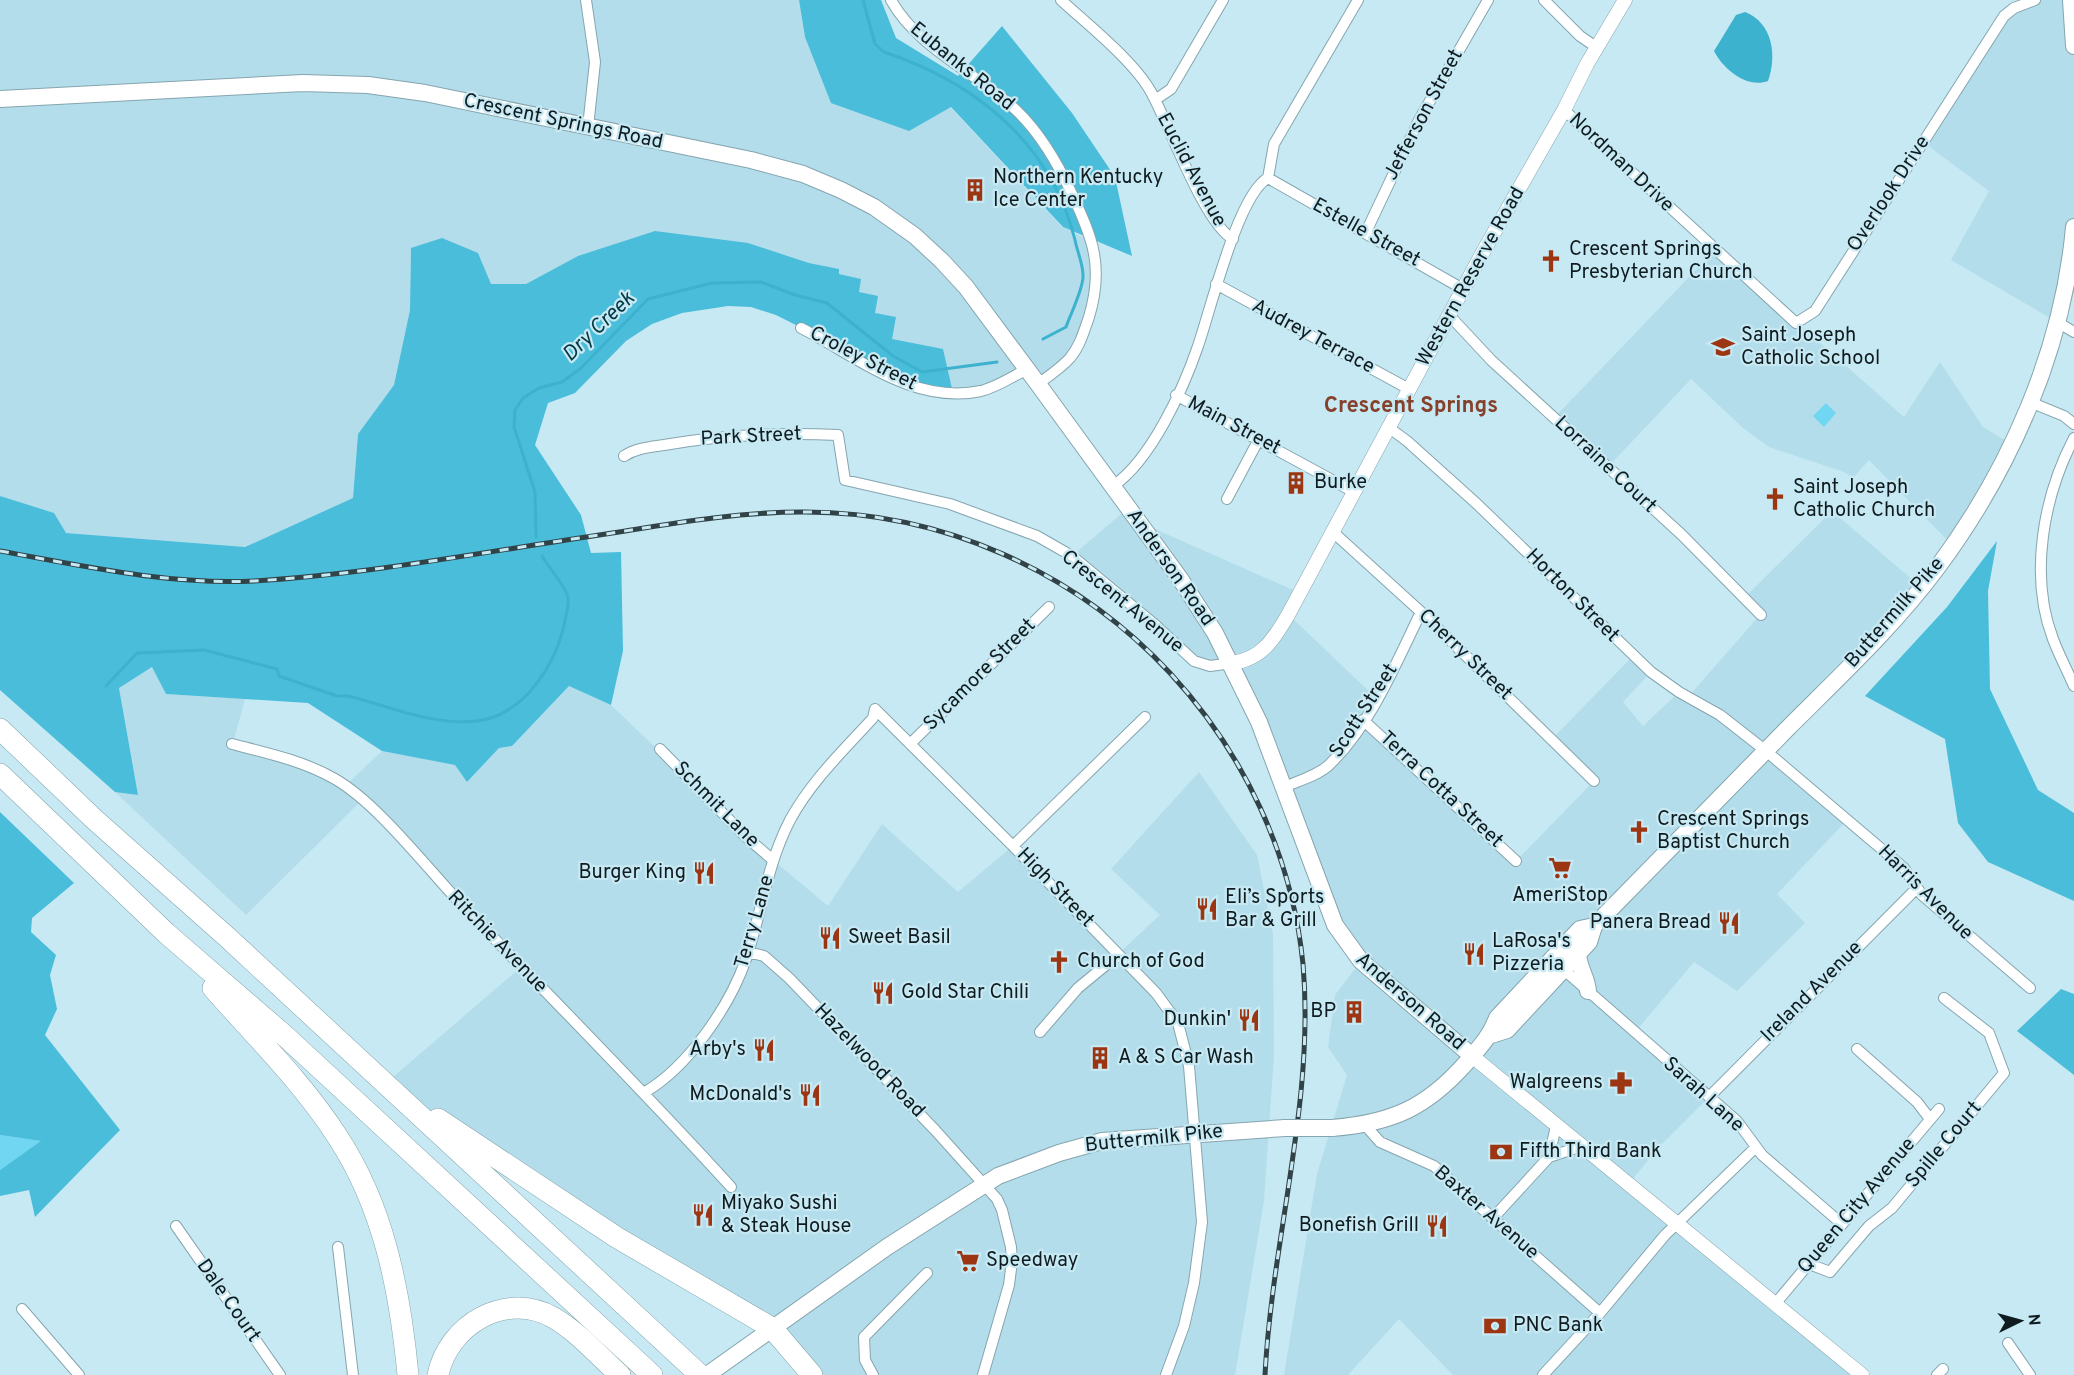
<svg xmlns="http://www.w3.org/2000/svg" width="2074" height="1375" font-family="Overpass,sans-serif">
  <rect width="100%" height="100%" fill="#c7e9f3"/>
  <!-- built -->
  <path fill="#b3ddea" d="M0,0h799l6,37 145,70 112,120 31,15 4,23 -19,81 -40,38 -12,-15 -27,15 -46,9 -61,-54 -34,-47 -20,-18 1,-5 -30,-6 -61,-20 -170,13 -52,28 -35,1 -13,-32 -67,-5 -1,62 -16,75 -36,49 -5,64 -108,49 -179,-14 -66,-37z
    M2035,0h36l3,46v181l-17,95 -106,-62 38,-69 -66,-49 81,-126z
    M1715,250l189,167 36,-55 43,65 30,18 -60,101 -84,-86 -16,18 -9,-6 -75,-25 -26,-19 -52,-49 -83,88 -54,-49z
    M1128,508l11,14 161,71 -11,22 88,84 -14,21 153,141 78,-80 -42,-42 81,-83 18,16 -28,30 20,24 36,-34 9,5 72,-82 -16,-17 88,-87 89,76 -155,164 81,69 -70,74 28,29 -68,68 -43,-29 -58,69 73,66 -53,53 -27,34 233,191h-409l-54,-56 -51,56h-64l33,-201 30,-99 -19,-28 7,-52 26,-34 -11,-13 -118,-285 -34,1 -126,-108z
    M153,667l13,27 79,5 -12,44 70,21 42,22 37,-35 74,14 11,17 32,-34 13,-2 57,-60 42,19 162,155 55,46 54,-82 76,68 55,-46 105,108 42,-39 -49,-46 88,-97 58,83 16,80 1,119 -10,147 -29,174h-424l-39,-47 -387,-244 136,-117 -160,-166 -115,114 -131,-123 23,3 -19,-108z"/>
  <!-- green -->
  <path fill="#71d6f1" d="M1826,403l10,10 -12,14 -11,-11z
    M0,1135l42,6 -42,29z"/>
  <!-- forest -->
  <path fill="#4abdda" d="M799,0h82l15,38 62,38 44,-50 70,87 43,64 17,79 -69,-29 -112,-120 -42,24 -78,-28 -26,-66z
    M655,231l93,12 61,20 30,6v5l22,5 -2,13 19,4 -3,17 21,4 -4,22 51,10 10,44 -28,-3 -149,-75 -25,-8 -23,-1 -46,7 -30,11 -26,17 -51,52 -27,10 -13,42 46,70 10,38 30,-1 2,99 -12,54 -42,-19 -57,60 -13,2 -32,34 -12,-17 -73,-14 -74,-48 -142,-9 -14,-27 -33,21 19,107 -23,-3 -115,-102v-194l54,17 12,20 179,14 108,-49 5,-64 36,-49 16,-75 1,-62 31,-10 36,15 13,31h35l52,-28z
    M1997,541l-9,50 2,98 48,101 36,23v88l-86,-39 -30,-39 -13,-84 -80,-43 82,-89z
    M0,812l74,71 -42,35 -1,14 25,23 -6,20 7,34 -12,26 75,95 -85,87 -6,-27 -29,6v-26l41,-29 -41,-6z
    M2061,989l13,5v81l-57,-44z"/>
  <!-- water -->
  <path fill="#3cb2ce" d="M1745,12c28,11 32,44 23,69 -21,8 -45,-12 -54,-30l22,-36z"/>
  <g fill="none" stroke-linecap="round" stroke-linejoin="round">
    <!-- stream -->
    <path stroke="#3cb2ce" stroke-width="3" d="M863,0l12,44 9,8c91,30 167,91 191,188 2,11 8,24 8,35 1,13 -13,40 -17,52l-23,12
      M536,537l-1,-45 -21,-65 1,-17 8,-12 16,-10 23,-6 19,-14 67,-69 64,-16 49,-1 34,13 32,8 66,53 29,16 75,-10
      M106,686l31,-33 67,-3 73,19 2,7 58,20h11c41,10 85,30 129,25 49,-6 81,-60 89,-105 1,-5 3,-12 2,-18 -1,-10 -20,-31 -26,-42"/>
    <!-- minor casing -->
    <g stroke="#85a5af" stroke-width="12">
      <path id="minor" d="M586,0l9,62 -7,65
        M891,0c27,49 87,73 126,111 24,23 41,53 55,83 21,45 32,73 17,123 -5,14 -9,29 -19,41 -9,10 -21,18 -32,26
        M1061,0c26,24 73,61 90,92 18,32 53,131 82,147
        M1544,0l36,36 16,11
        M1155,100l16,-11 52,-89
        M1564,110l232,213 19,-12 189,-295 10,-8 21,-8
        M1268,178l195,111
        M1366,232l53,-112 69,-120
        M1216,284l193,105
        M1449,315l42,45 191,175 79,80
        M2057,322l17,10
        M801,328c57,29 112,77 180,63 16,-4 31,-14 46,-22
        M1176,395l178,97
        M2030,402l34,14 10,8
        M1388,427l19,14 70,63 174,168 28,20 41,23 46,36 138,117 18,27 108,93
        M2074,438c-31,59 -45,138 -21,201 6,16 14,31 21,47
        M624,456c12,-8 26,-9 40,-11 57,-10 115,-13 174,-10l7,45 105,24 87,32 35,20 81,67 41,38 16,5 22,-3
        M1113,486c38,-26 70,-96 85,-140 12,-34 40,-152 70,-168l6,-34 84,-144
        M1227,499l32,-60
        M1333,532l88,80 173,169
        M1363,720l153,141
        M911,743l138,-136
        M232,744c35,9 72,17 103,35 42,24 92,89 126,125 90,94 182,186 270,283
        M660,749l85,87 28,24
        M1284,787c14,-6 33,-11 45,-22 42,-40 67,-102 92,-153
        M1013,846l132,-129
        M747,952l17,4 25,22 146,152 62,69 5,11 9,37 1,14 -3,24 -26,90
        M1563,969l174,152 25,34 80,69
        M1040,1032l38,-44 40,-33
        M1857,1049l60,53 13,17
        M645,1092c43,-25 85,-86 101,-133 16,-47 20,-92 44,-139 22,-40 53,-69 83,-102l2,-9 138,137 143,147 22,30 11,43 13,156 -8,61 -10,43 -18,49
        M1709,1097l208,-209
        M1365,1125l15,17 54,24 166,147
        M1549,1157l7,-31
        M1493,1218l56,-61 33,-11
        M176,1226l104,149
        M338,1247l15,128
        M1809,1264l21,8 39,-46 23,-18 112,-135 -15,-40 -45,-35
        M1775,1304l164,-195
        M22,1309l57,66
        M2008,1343l22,32
        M873,1375l-8,-15 -1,-23 63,-64
        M1543,1375l57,-62 65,-78 91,-88
        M1937,1375l6,-6"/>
    </g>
    <!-- tertiary casing -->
    <g stroke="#85a5af" stroke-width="15">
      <path id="tertiary" d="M1232,663c30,-4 42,-24 56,-48l195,-363 81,-142 23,-46 38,-64
        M1472,1056l390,319"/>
    </g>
    <!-- secondary casing -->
    <g stroke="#85a5af" stroke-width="18">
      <path id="secondary" d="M2071,0l3,46
        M0,99l303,-16 65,2 57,8 326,67 52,14 38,16 33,17 41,29 27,25 24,26 72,97 143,196 34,53 44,89 76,203 26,36 111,95
        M1578,954c1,15 9,23 10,37
        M1491,1035l16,-5 82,-88 5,-16c65,-66 130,-132 194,-198 51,-51 106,-102 149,-160 73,-98 126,-218 137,-341
        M1332,1128c60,-5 94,-20 134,-65 13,-15 24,-26 31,-45l83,-89 14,-3
        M707,1375l180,-128 111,-71 61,-23 43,-12 183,-13"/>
    </g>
    <!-- motorway casing -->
    <g stroke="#85a5af" stroke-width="22">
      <path id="motorway" d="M0,729l94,90 133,118 473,438
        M0,774l166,159 118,102 368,340
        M213,988c42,48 90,95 124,148 47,71 63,155 71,239
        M438,1119l178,118 156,91 40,47
        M438,1375c10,-50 68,-85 116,-57 24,14 45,38 66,57"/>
    </g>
    <!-- minor -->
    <use href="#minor" stroke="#fff" stroke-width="10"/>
    <!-- tertiary -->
    <use href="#tertiary" stroke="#fff" stroke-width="14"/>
    <!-- secondary -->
    <use href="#secondary" stroke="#fff" stroke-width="16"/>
    <!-- motorway -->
    <use href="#motorway" stroke="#fff" stroke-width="21"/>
    <!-- rail casing -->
    <g stroke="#324348" stroke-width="5">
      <path id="rail" d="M0,551c83,15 169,34 254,30 118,-7 235,-30 352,-47 64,-10 130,-22 196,-22 139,-1 273,59 368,161 74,80 122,182 133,291 12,137 -31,274 -38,411"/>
    </g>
    <!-- rail -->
    <use href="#rail" stroke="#c7e9f3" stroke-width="3" stroke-dasharray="9" stroke-linecap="butt"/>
    <!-- secondary-bridge casing -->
    <g stroke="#85a5af" stroke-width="18" stroke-linecap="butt">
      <path id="secondary-bridge" d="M1285,1128h47"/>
    </g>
    <!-- secondary-bridge -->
    <use href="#secondary-bridge" stroke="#fff" stroke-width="16"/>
  </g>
  <!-- icons -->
  <defs>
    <g id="building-bare" transform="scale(1.8)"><path d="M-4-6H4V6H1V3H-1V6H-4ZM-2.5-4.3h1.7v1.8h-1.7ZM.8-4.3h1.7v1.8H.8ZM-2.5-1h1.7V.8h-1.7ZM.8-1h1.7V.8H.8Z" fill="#9c3512" stroke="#c7e9f3" stroke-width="2.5" paint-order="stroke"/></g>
    <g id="church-bare" transform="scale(1.8)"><path d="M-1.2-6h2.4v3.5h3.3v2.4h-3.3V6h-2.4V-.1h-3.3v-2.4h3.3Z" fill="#9c3512" stroke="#c7e9f3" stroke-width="2.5" paint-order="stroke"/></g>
    <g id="school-bare" transform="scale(1.8)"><path d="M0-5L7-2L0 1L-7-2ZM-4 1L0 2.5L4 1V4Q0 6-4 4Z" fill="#9c3512" stroke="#c7e9f3" stroke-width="2.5" paint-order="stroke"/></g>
    <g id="supermarket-bare" transform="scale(1.8)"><path d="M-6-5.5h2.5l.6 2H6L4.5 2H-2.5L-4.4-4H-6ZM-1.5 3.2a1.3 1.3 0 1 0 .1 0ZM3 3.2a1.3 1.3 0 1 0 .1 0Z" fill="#9c3512" stroke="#c7e9f3" stroke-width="2.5" paint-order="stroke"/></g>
    <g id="restaurant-bare" transform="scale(1.8)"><path d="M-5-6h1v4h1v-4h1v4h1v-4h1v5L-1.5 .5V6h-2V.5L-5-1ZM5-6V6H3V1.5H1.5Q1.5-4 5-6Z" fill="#9c3512" stroke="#c7e9f3" stroke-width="2.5" paint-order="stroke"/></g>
    <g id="pharmacy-bare" transform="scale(1.8)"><path d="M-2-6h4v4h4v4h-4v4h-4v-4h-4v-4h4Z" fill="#9c3512" stroke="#c7e9f3" stroke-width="2.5" paint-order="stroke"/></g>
    <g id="bank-bare" transform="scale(1.8)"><path d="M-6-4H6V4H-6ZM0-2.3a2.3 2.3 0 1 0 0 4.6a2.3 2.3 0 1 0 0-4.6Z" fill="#9c3512" stroke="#c7e9f3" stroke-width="2.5" paint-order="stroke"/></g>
  </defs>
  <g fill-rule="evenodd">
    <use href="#building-bare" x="975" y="190"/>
    <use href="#church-bare" x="1551" y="261"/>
    <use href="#school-bare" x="1723" y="347"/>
    <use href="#building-bare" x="1296" y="483"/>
    <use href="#church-bare" x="1775" y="499"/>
    <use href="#church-bare" x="1639" y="832"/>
    <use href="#supermarket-bare" x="1560" y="868"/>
    <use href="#restaurant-bare" x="704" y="873"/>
    <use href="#restaurant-bare" x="1207" y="909"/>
    <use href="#restaurant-bare" x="1729" y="923"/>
    <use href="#restaurant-bare" x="830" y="938"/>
    <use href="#restaurant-bare" x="1474" y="954"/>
    <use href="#church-bare" x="1059" y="962"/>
    <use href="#restaurant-bare" x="883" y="993"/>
    <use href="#building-bare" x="1354" y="1012"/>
    <use href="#restaurant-bare" x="1249" y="1020"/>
    <use href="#restaurant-bare" x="764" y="1050"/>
    <use href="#building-bare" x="1100" y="1058"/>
    <use href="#pharmacy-bare" x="1621" y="1083"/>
    <use href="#restaurant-bare" x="810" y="1095"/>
    <use href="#bank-bare" x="1501" y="1152"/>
    <use href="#restaurant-bare" x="703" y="1215"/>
    <use href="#restaurant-bare" x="1437" y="1226"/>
    <use href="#supermarket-bare" x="968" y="1261"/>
    <use href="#bank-bare" x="1495" y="1326"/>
  </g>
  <g text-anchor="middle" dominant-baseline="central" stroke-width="4.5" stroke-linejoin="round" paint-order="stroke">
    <!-- street labels -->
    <g font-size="20" fill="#0f1b1f" stroke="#c7e9f3">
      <text transform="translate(962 67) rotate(39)">Eubanks Road</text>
      <text transform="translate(1424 115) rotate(-62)">Jefferson Street</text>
      <text transform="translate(563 122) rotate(12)">Crescent Springs Road</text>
      <text transform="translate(1621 163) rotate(43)">Nordman Drive</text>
      <text transform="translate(1191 170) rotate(62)">Euclid Avenue</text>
      <text transform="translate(1889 194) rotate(-57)">Overlook Drive</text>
      <text transform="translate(1366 233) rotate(29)">Estelle Street</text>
      <text transform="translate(1471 277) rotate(-61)">Western Reserve Road</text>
      <text transform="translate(1313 337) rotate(28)">Audrey Terrace</text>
      <text transform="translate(863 359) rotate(27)">Croley Street</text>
      <text transform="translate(1234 426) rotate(28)">Main Street</text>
      <text transform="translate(751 437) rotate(-3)">Park Street</text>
      <text transform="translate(1605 465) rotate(43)">Lorraine Court</text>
      <text transform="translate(1170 568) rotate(55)">Anderson Road</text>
      <text transform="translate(1572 596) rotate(45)">Horton Street</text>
      <text transform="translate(1122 602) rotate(39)">Crescent Avenue</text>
      <text transform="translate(1895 613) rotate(-49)">Buttermilk Pike</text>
      <text transform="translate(1465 655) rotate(44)">Cherry Street</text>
      <text transform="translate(980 675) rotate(-45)">Sycamore Street</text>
      <text transform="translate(1364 711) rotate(-57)">Scott Street</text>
      <text transform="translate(1441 790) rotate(43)">Terra Cotta Street</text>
      <text transform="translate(716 805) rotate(45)">Schmit Lane</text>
      <text transform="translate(1055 888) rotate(46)">High Street</text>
      <text transform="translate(1925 893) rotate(45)">Harris Avenue</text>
      <text transform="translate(755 922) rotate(-74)">Terry Lane</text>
      <text transform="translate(497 942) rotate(46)">Ritchie Avenue</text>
      <text transform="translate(1812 992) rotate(-45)">Ireland Avenue</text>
      <text transform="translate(1410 1002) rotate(41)">Anderson Road</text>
      <text transform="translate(869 1061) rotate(46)">Hazelwood Road</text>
      <text transform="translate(1703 1095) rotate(42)">Sarah Lane</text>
      <text transform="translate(1154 1139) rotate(-6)">Buttermilk Pike</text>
      <text transform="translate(1944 1145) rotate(-50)">Spille Court</text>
      <text transform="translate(1857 1206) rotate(-50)">Queen City Avenue</text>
      <text transform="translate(1486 1213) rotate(41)">Baxter Avenue</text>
      <text transform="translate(228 1301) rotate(55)">Dale Court</text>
    </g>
    <!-- poi labels -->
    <g font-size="20" fill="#0f1b1f" stroke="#c7e9f3" text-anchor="start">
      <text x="993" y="178">Northern Kentucky<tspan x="993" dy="23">Ice Center</tspan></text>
      <text x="1569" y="250">Crescent Springs<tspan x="1569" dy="23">Presbyterian Church</tspan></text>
      <text x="1741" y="336">Saint Joseph<tspan x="1741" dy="23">Catholic School</tspan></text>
      <text x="1314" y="483">Burke</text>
      <text x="1793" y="488">Saint Joseph<tspan x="1793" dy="23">Catholic Church</tspan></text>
      <text x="1657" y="820">Crescent Springs<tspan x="1657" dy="23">Baptist Church</tspan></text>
      <text x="686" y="873" text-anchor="end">Burger King</text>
      <text x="1560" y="896" text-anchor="middle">AmeriStop</text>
      <text x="1225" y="898">Eli’s Sports<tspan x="1225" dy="23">Bar &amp; Grill</tspan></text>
      <text x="1711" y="923" text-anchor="end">Panera Bread</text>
      <text x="848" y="938">Sweet Basil</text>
      <text x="1492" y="942">LaRosa's<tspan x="1492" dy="23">Pizzeria</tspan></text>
      <text x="1077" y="962">Church of God</text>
      <text x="901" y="993">Gold Star Chili</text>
      <text x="1336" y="1012" text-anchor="end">BP</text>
      <text x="1231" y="1020" text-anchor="end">Dunkin'</text>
      <text x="746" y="1050" text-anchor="end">Arby's</text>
      <text x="1118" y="1058">A &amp; S Car Wash</text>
      <text x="1603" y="1083" text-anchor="end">Walgreens</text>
      <text x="792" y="1095" text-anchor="end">McDonald's</text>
      <text x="1519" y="1152">Fifth Third Bank</text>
      <text x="721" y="1204">Miyako Sushi<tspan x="721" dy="23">&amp; Steak House</tspan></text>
      <text x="1419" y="1226" text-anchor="end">Bonefish Grill</text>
      <text x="986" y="1261">Speedway</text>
      <text x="1513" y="1326">PNC Bank</text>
    </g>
    <!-- water labels -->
    <g font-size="21" font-style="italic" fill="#013844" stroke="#c7e9f3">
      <text transform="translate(599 327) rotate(-44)">Dry Creek</text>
    </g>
    <!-- quarter labels -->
    <g font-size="22" font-weight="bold" fill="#86412c" stroke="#c7e9f3">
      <text x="1411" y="406">Crescent Springs</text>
    </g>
  </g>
  <!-- north arrow -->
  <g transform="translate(2020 1321) rotate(85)" stroke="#c7e9f3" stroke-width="4.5" paint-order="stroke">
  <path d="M0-4.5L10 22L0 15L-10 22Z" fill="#0f1b1f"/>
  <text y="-9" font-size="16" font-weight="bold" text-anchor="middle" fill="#0f1b1f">N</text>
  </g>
</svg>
